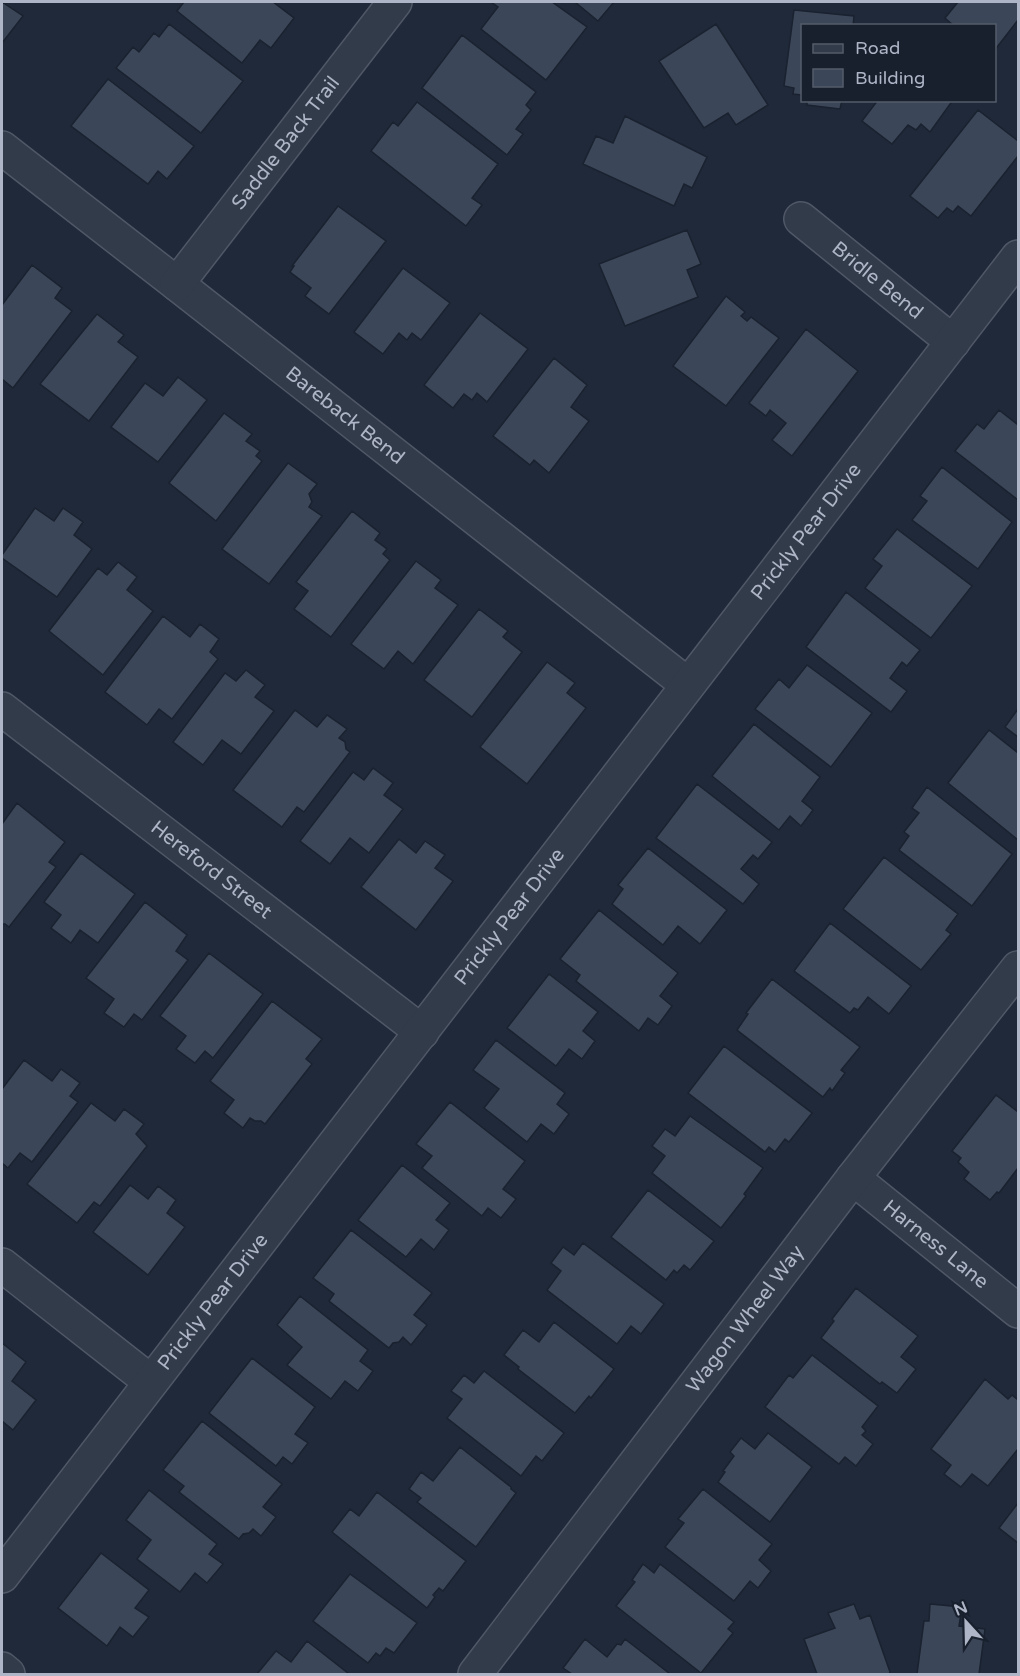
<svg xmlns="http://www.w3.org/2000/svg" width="1020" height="1676" font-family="'Varela Round',sans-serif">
  <rect width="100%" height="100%" fill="#1f2939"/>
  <!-- building -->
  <path fill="#3b4659" stroke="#1a222f" stroke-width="1.5" d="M2,2l21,14 -21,27z
    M184,2h89l21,16 -23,30 -11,-8 -18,23 -65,-52z
    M491,2h61l35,25 -41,53 -65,-51 17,-22z
    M575,2h39l-16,19z
    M958,2h60v18l-24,31v-25h-40l-9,-8z
    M794,10l60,6 -1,10h-51v69l-9,-1 1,-6 -10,-2z
    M169,24l74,57 -42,52 -85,-65 17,-21 6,5 15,-19 5,4z
    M716,24l52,81 -32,20 -8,-12 -24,15 -45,-67z
    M462,35l74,57 -10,13 5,5 -15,19 7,5 -16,21 -85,-67z
    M108,79l86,67 -27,33 -9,-8 -10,13 -77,-58z
    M807,100h35l-2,9 -33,-4z
    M878,100h75l-23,32 -9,-8 -5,6 -8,-5 -16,19 -30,-23z
    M417,102l81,62 -26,34 10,7 -16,21 -95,-75 22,-29 5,4z
    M978,110l40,31v15l-47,60 -13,-10 -5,6 -6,-4 -9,10 -28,-22z
    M625,116l82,41 -15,31 -8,-4 -10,22 -91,-42 13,-28 17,7z
    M338,206l48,35 -57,73 -24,-18 6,-8 -21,-16 4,-6h-2z
    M687,230l14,34 -14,6 11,27 -73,29 -26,-62z
    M32,265l30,23 -7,10 17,13 -59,77 -11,-9v-74z
    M403,268l47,35 -29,37 -9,-7 -5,7 -8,-7 -16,21 -29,-22z
    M726,296l19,16 -4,4 6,5 4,-4 28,21 -53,68 -53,-40z
    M480,313l48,36 -41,53 -10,-9 -5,7 -8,-6 -11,14 -29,-23z
    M97,314l27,21 -6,7 20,15 -49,64 -49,-37z
    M806,329l52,42 -66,85 -20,-16 14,-17 -16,-13 -4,6 -17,-13z
    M554,358l33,27 -16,22 18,14 -40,52 -15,-13 -4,5 -37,-29z
    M178,377l29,23 -49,62 -47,-35 34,-44 18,13z
    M999,410l19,15v75l-63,-49 22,-27 7,5z
    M224,413l28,21 -6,7 14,10 -4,5 6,5 -46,60 -47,-38z
    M288,463l29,21 -8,10 3,8 -3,5 13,9 -53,68 -47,-35z
    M942,467l70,55 -34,47 -66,-49 15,-19 -7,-5z
    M35,508l19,13 9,-13 20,14 -9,13 18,14 -35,48 -55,-39v-3z
    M352,511l28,22 -5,7 12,9 -4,5 7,6 -59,77 -37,-28 14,-18 -12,-9z
    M897,529l75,57 -41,52 -66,-50 17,-22 -9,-7z
    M416,561l25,19 -6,8 23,17 -45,59 -15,-13 -14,18 -33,-25z
    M118,562l19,15 -10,13 26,21 -50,64 -54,-44 49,-63 9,7z
    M846,592l74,58 -13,16 -5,-4 -12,16 17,13 -16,21 -85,-65z
    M479,609l29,22 -5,6 19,15 -50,65 -48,-37z
    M163,616l27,21 10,-13 19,15 -9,13 8,7 -46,60 -13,-10 -12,16 -42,-33z
    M547,662l28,21 -8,10 19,15 -59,76 -47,-37z
    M807,665l65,48 -41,54 -76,-58 24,-30 10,9z
    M246,670l19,15 -10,12 19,14 -33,43 -19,-14 -19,25 -30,-23 52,-69 11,8z
    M1018,709v28l-13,-10z
    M295,710l22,17 10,-12 20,14 -8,9 6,4 1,7 4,3 -46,60 -7,-5 -15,20 -49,-37z
    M754,724l66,53 -18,24 11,9 -12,16 -11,-10 -11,14 -67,-54z
    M989,730l29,23v87l-70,-57z
    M373,768l20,15 -9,12 19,14 -34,44 -19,-15 -20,26 -30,-23 53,-69 11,8z
    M697,784l75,58 -14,17 -5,-4 -12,14 18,15 -16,20 -87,-66z
    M927,787l85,67 -40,52 -73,-56 10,-14 -5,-4 15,-19 -7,-5z
    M17,803l48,39 -16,20 7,5 -47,60 -4,-3h-3v-100z
    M399,839l17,14 9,-12 20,14 -10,13 18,13 -37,49 -55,-43z
    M648,848l79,62 -27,34 -22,-18 -15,19 -51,-41 11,-15 -5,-4z
    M81,853l54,41 -37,49 -18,-13 -9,13 -20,-15 10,-13 -17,-13z
    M884,857l74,57 -12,16 5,4 -30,36 -78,-61z
    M145,902l42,33 -11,16 12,9 -46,60 -8,-6 -10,13 -20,-14 10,-14 -28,-21z
    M599,910l79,63 -18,23 12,10 -14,19 -10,-7 -9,13 -63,-50 4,-6 -20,-16z
    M830,923l81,63 -22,28 -21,-17 -10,13 -4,-2 -4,5 -56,-42z
    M209,953l54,41 -50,64 -8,-7 -10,12 -19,-14 10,-13 -26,-20z
    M549,974l49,38 -15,19 12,10 -13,18 -13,-10 -13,17 -49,-38z
    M772,979l88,68 -19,23 4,3 -13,18 -2,-3 -7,9 -86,-67 11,-16 -2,-1z
    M272,1001l50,38 -16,20 6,5 -47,60 -4,-3h-6l-5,-3 -7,10 -19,-15 10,-13 -24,-19z
    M496,1040l69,53 -8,11 12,10 -15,20 -13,-10 -14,18 -43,-34 15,-19 -26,-19z
    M724,1046l88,67 -23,29 -4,-3 -10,13 -6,-5 -4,5 -77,-59z
    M24,1060l28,21 9,-12 19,14 -10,13 8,6 -46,60 -12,-9 -12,15 -6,-5v-74z
    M996,1095l22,17v56l-19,25 -2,-1 -7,8 -26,-21 5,-7 -11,-10 3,-4 -9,-7z
    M450,1102l75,59 -22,28 13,10 -15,19 -13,-10 -6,8 -60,-48 10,-12 -16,-12z
    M91,1103l24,18 9,-12 20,15 -8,10 11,12 -47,60 -6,-4 -17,21 -50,-39z
    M690,1116l73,52 -19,26 2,2 -25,32 -69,-55 13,-17 -13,-10 13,-17 10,7z
    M402,1165l48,38 -14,17 13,10 -15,20 -13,-11 -15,18 -48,-37z
    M130,1185l18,14 10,-13 18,14 -9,13 18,14 -37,48 -55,-43z
    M648,1190l66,51 -24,29 -6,-5 -7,8 -3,-3 -8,10 -55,-43z
    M351,1230l81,63 -18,22 13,10 -16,20 -8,-8 -4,5 -6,1 -4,5 -60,-47 5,-7 -21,-16z
    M583,1243l81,61 -23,30 -10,-8 -14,18 -70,-54 14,-19 -10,-8 12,-16 11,8z
    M856,1288l62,48 -17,21 15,12 -19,24 -15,-11 -2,2 -59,-46 13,-17 -2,-2z
    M300,1296l68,54 -8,11 13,10 -15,20 -13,-10 -14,18 -44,-34 15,-18 -25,-22z
    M554,1322l60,47 -23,29 -2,-2 -14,17 -57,-44 1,-2 -15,-12 19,-25 16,12z
    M2,1343l24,19 -14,19 24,19 -23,30 -11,-9z
    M812,1355l66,51 -16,21 4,4 -4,4 11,9 -17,22 -11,-9 -6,7 -74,-57 24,-32 4,3z
    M252,1358l63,49 -20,27 13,9 -16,21 -9,-7 -7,9 -67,-53z
    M484,1371l80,62 -22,28 -6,-5 -15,20 -74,-58 15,-19 -11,-8 13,-16 10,8z
    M985,1379l23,20 4,-4 6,5v49l-30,37 -16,-12 -11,13 -17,-13 7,-9 -20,-16z
    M202,1421l80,63 -19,23 13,10 -15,19 -8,-7 -4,4 -6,1 -4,5 -60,-47 5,-6 -21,-16z
    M768,1433l44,34 -42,55 -52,-40 7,-10 -2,-1 11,-15 -4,-4 11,-14 14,11z
    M460,1447l51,40v2l5,4 -40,54 -59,-45 4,-4 -12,-9 12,-17 12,9z
    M703,1489l69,55 -13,16 12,11 -13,17 -8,-7 -16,20 -69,-54 19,-24 -6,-4z
    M149,1490l68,54 -8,10 14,10 -16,19 -12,-10 -15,19 -43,-33 14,-19 -25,-20z
    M377,1492l89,69 -23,30 -4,-3 -6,7 2,2 -8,11 -95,-76 18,-23 9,7z
    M1018,1503v40l-19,-15z
    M101,1553l48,37 -14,18 14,9 -16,20 -13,-10 -13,19 -49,-38z
    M643,1564l11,9 6,-9 74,58 -6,7 5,4 -32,40 -85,-67 19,-24 -3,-2z
    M350,1574l67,49 -23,30 -8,-5 -6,8 -4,-3 -8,10 -55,-42z
    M854,1604l6,15 10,-4 20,57 -1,2h-72l-13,-35 31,-11 -7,-15z
    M930,1604l32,3 -3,19 26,3 -6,45h-62l7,-53h5z
    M585,1639l22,18 10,-13 4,1 4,-6 45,35h-98l-9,-6z
    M307,1641l42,33h-92l19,-23 15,11z"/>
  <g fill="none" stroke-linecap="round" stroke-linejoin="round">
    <!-- street casing -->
    <g stroke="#505867" stroke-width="36">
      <g id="street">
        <path id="s1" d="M2,148l175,136 511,401"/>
        <path id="s2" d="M801,219l152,123"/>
        <path id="s3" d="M177,284l218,-282"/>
        <path id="s4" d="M2,709l420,323"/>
        <path id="s5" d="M853,1178l165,133"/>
        <path d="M2,1265l149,117"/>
        <path id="s6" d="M2,1576l1016,-1319"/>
        <path d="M2,1669l6,5"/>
        <path id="s7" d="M475,1674l378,-496 165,-210"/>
      </g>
    </g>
    <!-- street -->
    <use href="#street" stroke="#323b49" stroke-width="33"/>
  </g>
  <g text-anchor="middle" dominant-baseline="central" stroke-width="4.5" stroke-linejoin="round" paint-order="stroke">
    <!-- street labels -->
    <g font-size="20" fill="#adb5c6" stroke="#18202d">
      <text stroke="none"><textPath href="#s3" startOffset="178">Saddle Back Trail</textPath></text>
      <text stroke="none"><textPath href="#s2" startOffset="98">Bridle Bend</textPath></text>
      <text stroke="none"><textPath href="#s1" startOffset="435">Bareback Bend</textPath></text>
      <text stroke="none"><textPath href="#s6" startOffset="1318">Prickly Pear Drive</textPath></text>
      <text stroke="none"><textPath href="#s4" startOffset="264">Hereford Street</textPath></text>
      <text stroke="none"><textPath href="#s6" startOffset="832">Prickly Pear Drive</textPath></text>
      <text stroke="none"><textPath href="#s5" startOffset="106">Harness Lane</textPath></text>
      <text stroke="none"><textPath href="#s6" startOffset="346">Prickly Pear Drive</textPath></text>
      <text stroke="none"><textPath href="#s7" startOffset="446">Wagon Wheel Way</textPath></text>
    </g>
  </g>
  <!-- border -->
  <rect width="1020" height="1676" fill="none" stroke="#adb5c6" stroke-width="6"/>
  <!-- legend -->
  <rect x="801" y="24" width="195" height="78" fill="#18202d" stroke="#545c6a" stroke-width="1.5"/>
  <rect x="813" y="44" width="30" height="9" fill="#323b49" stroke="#545c6a" stroke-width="1.5"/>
  <text x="855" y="54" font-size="18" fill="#adb5c6">Road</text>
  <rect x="813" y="69" width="30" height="18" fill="#3b4659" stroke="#545c6a" stroke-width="1.5"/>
  <text x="855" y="84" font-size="18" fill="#adb5c6">Building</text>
  <!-- north arrow -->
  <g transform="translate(966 1622) rotate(338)" stroke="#18202d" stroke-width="4.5" paint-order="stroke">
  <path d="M0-4.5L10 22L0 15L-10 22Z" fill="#adb5c6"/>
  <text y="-9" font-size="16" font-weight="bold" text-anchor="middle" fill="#adb5c6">N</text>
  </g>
</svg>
